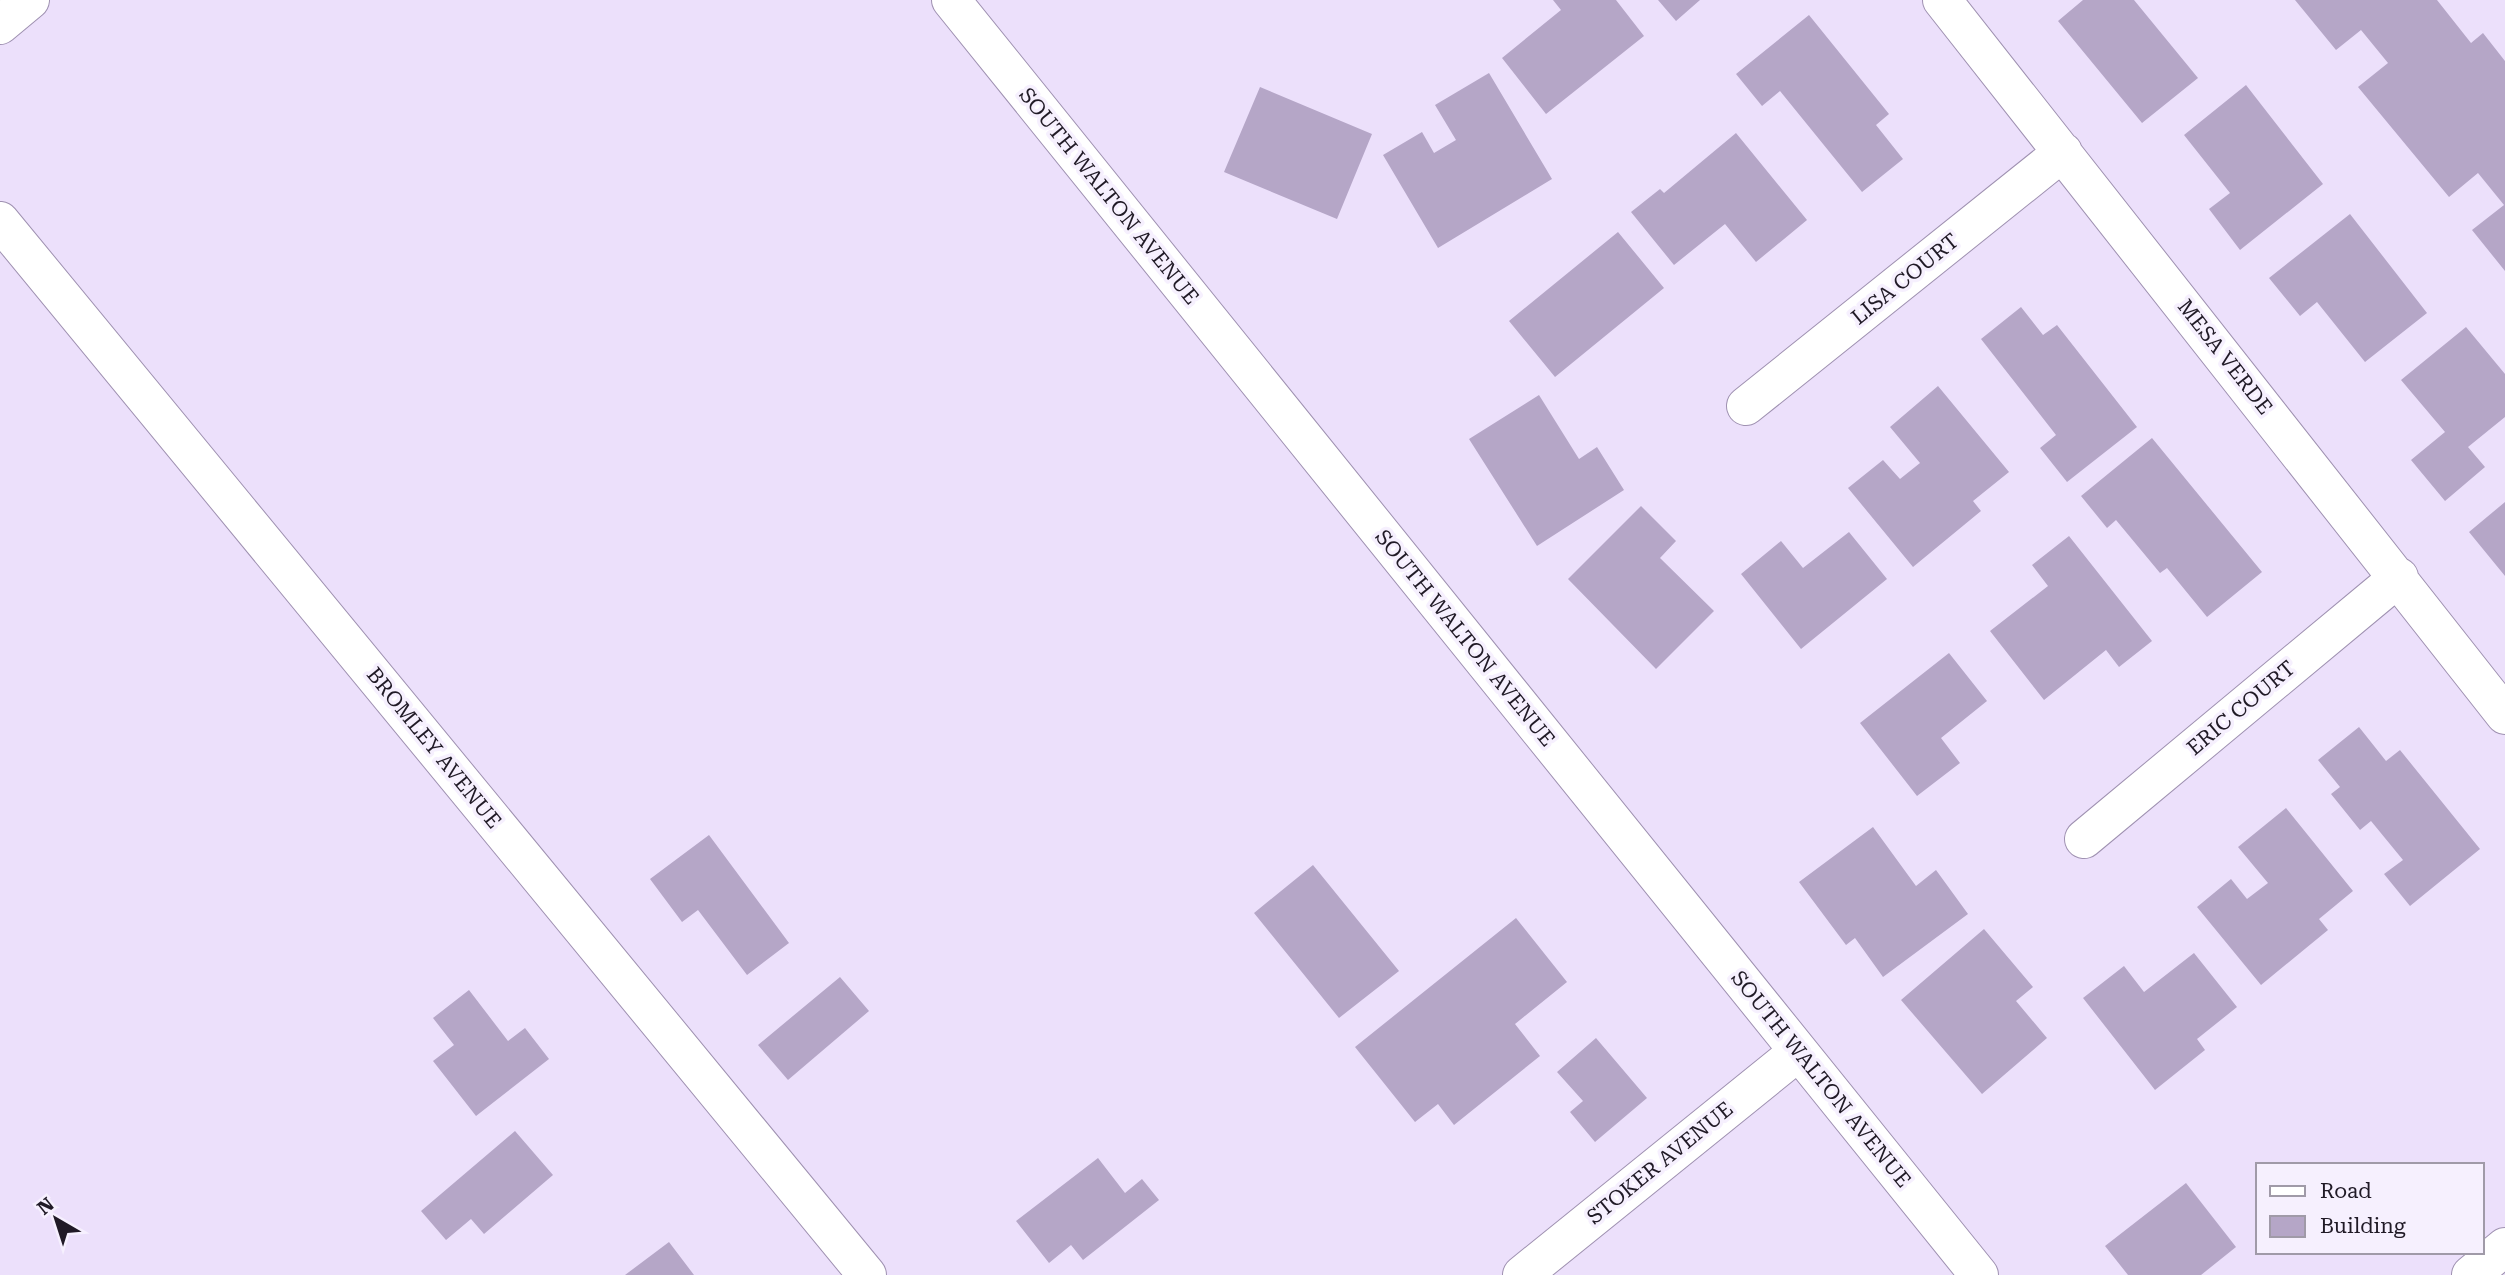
<svg xmlns="http://www.w3.org/2000/svg" width="2505" height="1275" font-family="'Roboto Serif',serif">
  <rect width="100%" height="100%" fill="#ece0fb"/>
  <!-- building -->
  <path fill="#b5a6c7" d="M1553,0h63l28,36 -98,78 -44,-56 59,-48z
    M1658,0h42l-24,21z
    M2083,0h51l64,78 -56,45 -84,-102z
    M2295,0h142l34,43 12,-10 22,28v210l-33,-41 32,-25 -26,-32 -29,24 -91,-110 30,-24 -27,-33 -25,20z
    M1809,15l80,99 -13,11 27,34 -41,33 -82,-101 -18,15 -26,-32z
    M1489,73l63,106 -114,69 -55,-93 39,-23 12,21 22,-13 -21,-35z
    M2246,85l77,99 -83,66 -31,-41 21,-16 -46,-58z
    M1260,87l112,47 -35,85 -113,-47z
    M1736,133l71,87 -51,42 -31,-38 -51,41 -43,-53 29,-23 4,4z
    M2350,214l77,99 -62,49 -48,-60 -17,14 -31,-38z
    M1618,232l46,56 -109,89 -46,-56z
    M2021,307l22,28 14,-10 80,102 -70,55 -27,-34 16,-13 -75,-96z
    M2466,327l39,47v43l-37,30 17,20 -40,34 -34,-41 34,-28 -44,-52z
    M1938,386l71,86 -36,29 8,10 -68,56 -65,-79 35,-28 17,19 20,-16 -30,-36z
    M1539,395l40,64 18,-12 27,43 -87,56 -68,-107z
    M2152,438l110,134 -55,45 -40,-49 -7,5 -44,-53 -9,8 -26,-32z
    M2505,502v74l-36,-44z
    M1641,506l35,35 -16,17 54,53 -58,58 -88,-90z
    M1849,532l38,47 -86,70 -60,-75 40,-33 22,27z
    M2069,536l83,105 -33,26 -13,-17 -62,50 -54,-69 58,-45 -16,-21z
    M1949,653l38,48 -46,37 19,25 -43,33 -57,-73z
    M2359,727l27,34 14,-11 80,99 -70,57 -26,-32 19,-14 -32,-39 -11,9 -29,-36 9,-7 -22,-27z
    M2286,808l67,83 -34,28 9,11 -67,55 -64,-78 34,-28 16,20 21,-16 -30,-36z
    M1873,827l43,59 20,-16 32,44 -85,63 -28,-39 -9,7 -47,-63z
    M709,835l80,108 -42,32 -49,-65 -16,12 -32,-43z
    M1313,865l86,106 -60,47 -85,-105z
    M1516,918l51,64 -52,42 25,32 -86,69 -16,-21 -23,18 -60,-75z
    M1984,929l49,58 -17,14 31,37 -65,56 -81,-94z
    M2194,953l43,54 -40,32 8,11 -50,40 -72,-92 41,-32 20,26z
    M840,977l29,34 -81,69 -30,-35z
    M469,990l39,51 17,-13 24,31 -73,57 -43,-55 21,-16 -21,-27z
    M1596,1038l51,60 -52,44 -25,-30 13,-11 -26,-29z
    M515,1131l38,44 -69,59 -13,-15 -25,21 -25,-29z
    M1098,1158l27,35 17,-14 17,21 -76,60 -12,-15 -22,18 -33,-42z
    M2186,1183l50,64 -35,28h-73l-23,-29z
    M669,1242l25,33h-69z"/>
  <g fill="none" stroke-linecap="round" stroke-linejoin="round">
    <!-- street casing -->
    <g stroke="#9f91b1" stroke-width="40">
      <path id="street" d="M1942,0l563,715
        M0,25l30,-25
        M0,221l867,1054
        M1746,406l317,-254
        M2084,839l315,-262
        M1522,1275l276,-223"/>
    </g>
    <!-- secondary casing -->
    <g stroke="#9f91b1" stroke-width="40">
      <path id="secondary" d="M951,0l1028,1275
        M2471,1275l34,-28"/>
    </g>
    <!-- street -->
    <use href="#street" stroke="#fff" stroke-width="38"/>
    <!-- secondary -->
    <use href="#secondary" stroke="#fff" stroke-width="38"/>
  </g>
  <g text-anchor="middle" dominant-baseline="central" stroke-width="7" stroke-linejoin="round" paint-order="stroke">
    <!-- street labels -->
    <g font-size="21" fill="#201a26" stroke="#f6f0fe">
      <text transform="translate(1109 196) rotate(51)">SOUTH WALTON AVENUE</text>
      <text transform="translate(1905 279) rotate(-39)">LISA COURT</text>
      <text transform="translate(2225 357) rotate(52)">MESA VERDE</text>
      <text transform="translate(1465 638) rotate(51)">SOUTH WALTON AVENUE</text>
      <text transform="translate(2241 708) rotate(-40)">ERIC COURT</text>
      <text transform="translate(434 748) rotate(51)">BROMLEY AVENUE</text>
      <text transform="translate(1821 1079) rotate(51)">SOUTH WALTON AVENUE</text>
      <text transform="translate(1660 1163) rotate(-39)">STOKER AVENUE</text>
    </g>
  </g>
  <!-- legend -->
  <rect x="2256" y="1163" width="228" height="91" fill="#f6f0fe" stroke="#a09aa8" stroke-width="2"/>
  <rect x="2270" y="1186" width="35" height="10" fill="#ffffff" stroke="#a09aa8" stroke-width="2"/>
  <text x="2320" y="1198" font-size="21" fill="#201a26">Road</text>
  <rect x="2270" y="1216" width="35" height="21" fill="#b5a6c7" stroke="#a09aa8" stroke-width="2"/>
  <text x="2320" y="1233" font-size="21" fill="#201a26">Building</text>
  <!-- north arrow -->
  <g transform="translate(56 1219) rotate(321)" stroke="#f6f0fe" stroke-width="5" paint-order="stroke">
  <path d="M0-5L12 26L0 18L-12 26Z" fill="#201a26"/>
  <text y="-10" font-size="19" font-weight="bold" text-anchor="middle" fill="#201a26">N</text>
  </g>
</svg>
